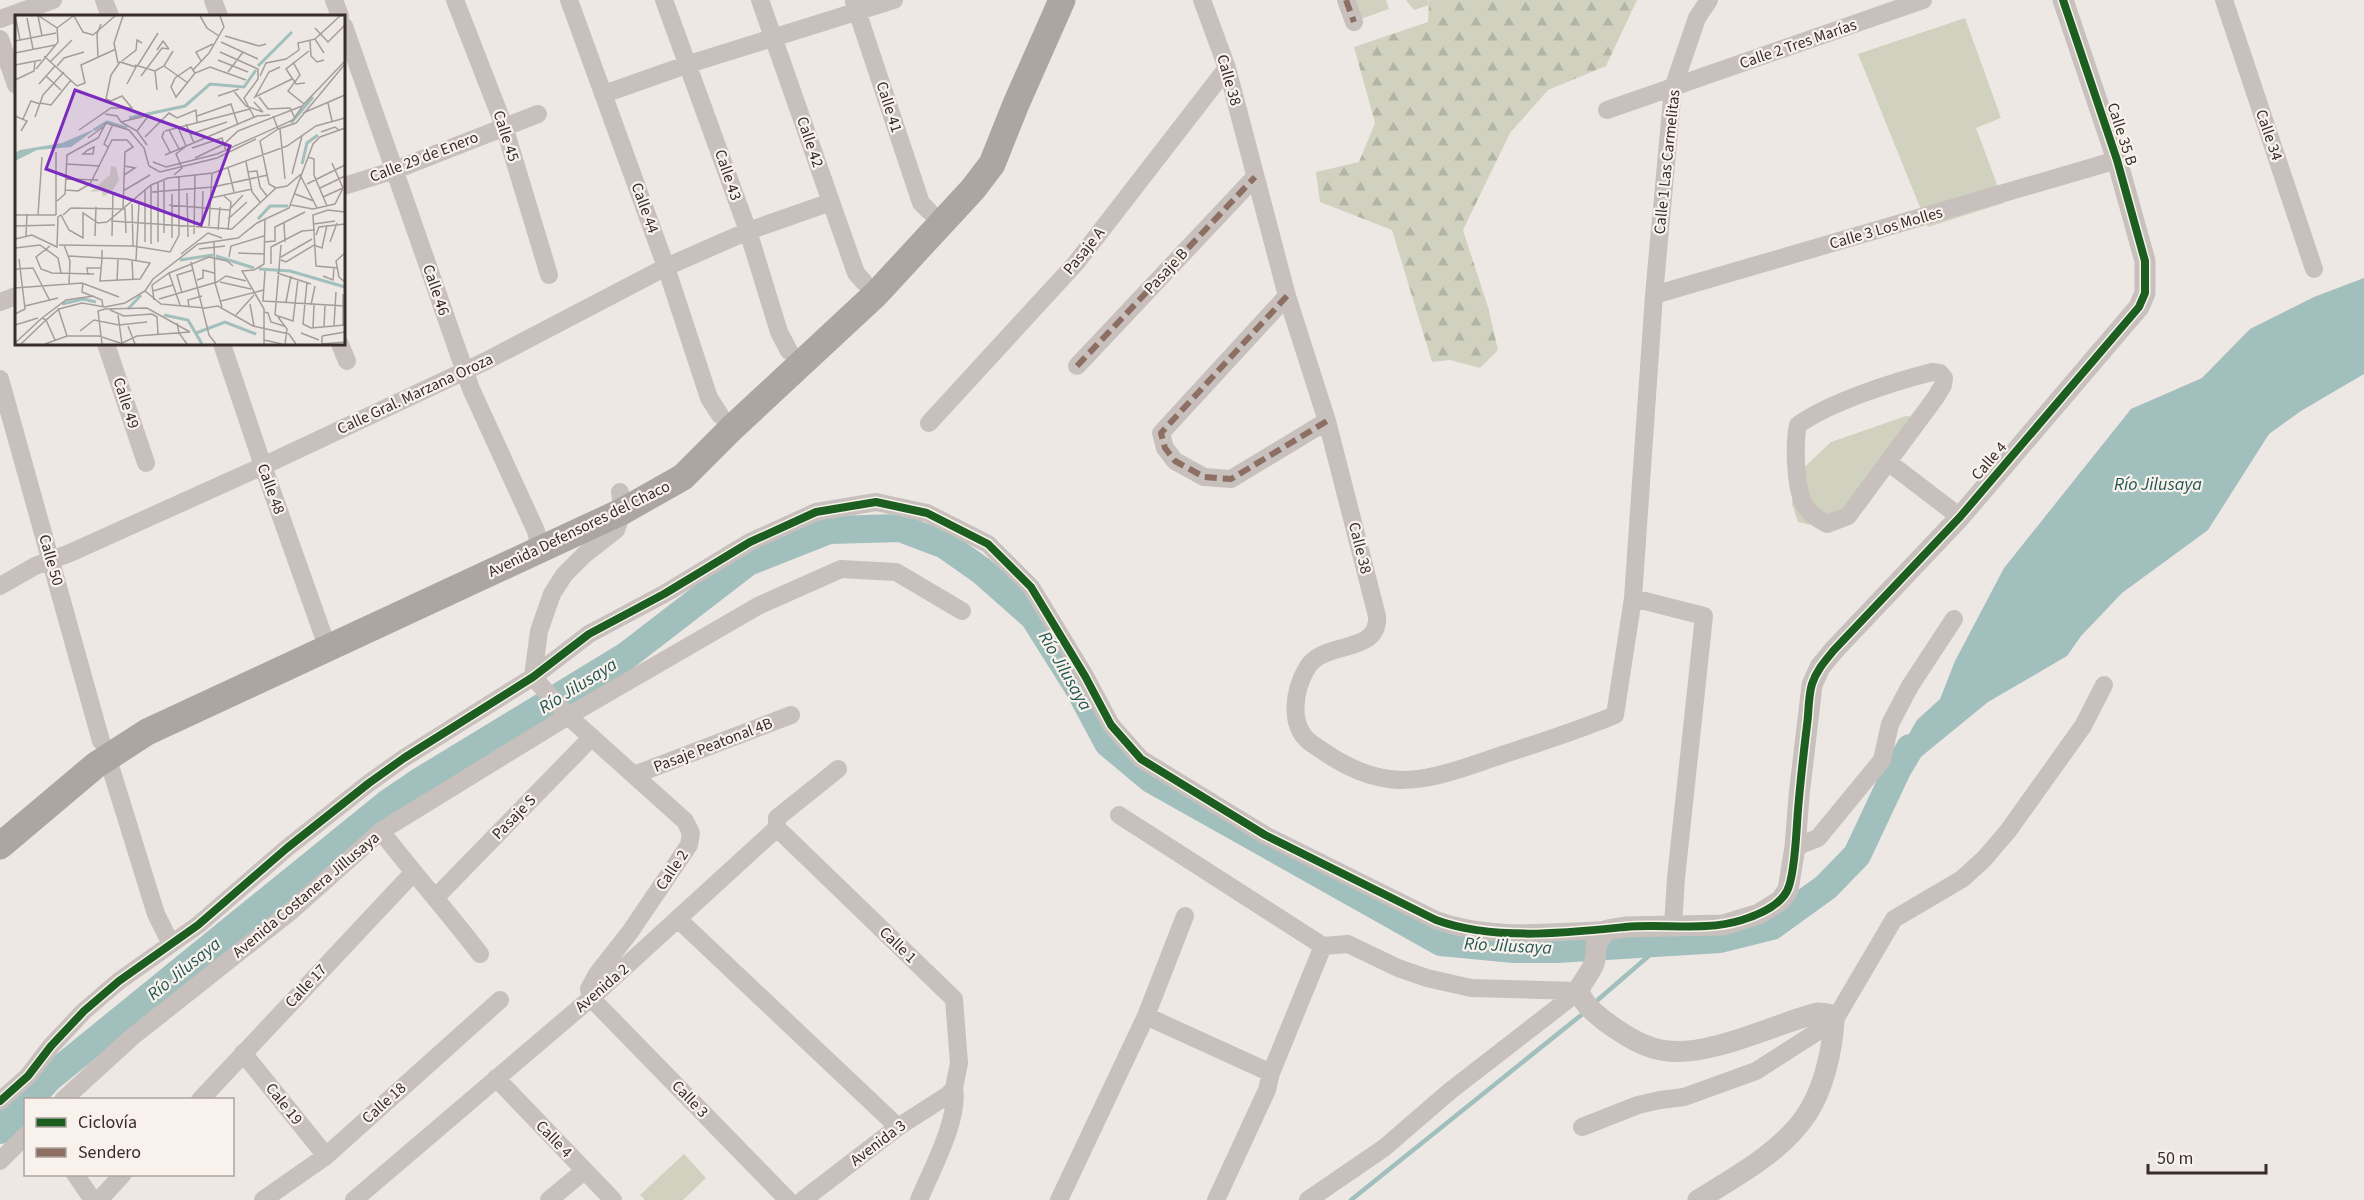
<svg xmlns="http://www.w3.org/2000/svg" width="2364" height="1200" font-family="'Source Sans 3',sans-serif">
  <defs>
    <pattern id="forest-firs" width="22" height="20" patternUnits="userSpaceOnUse" patternTransform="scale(1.5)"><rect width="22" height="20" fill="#d0d2bf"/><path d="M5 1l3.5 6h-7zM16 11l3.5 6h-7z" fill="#b3b5a4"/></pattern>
  </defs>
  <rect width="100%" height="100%" fill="#eee8e4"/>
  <!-- forest -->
  <path fill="url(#forest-firs)" d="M1429,0h208l-31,66 -58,24 -38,43 -47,97 25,77 10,43 -18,18 -30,-8 -18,2 -40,-132 -72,-28 -4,-30 43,-10 16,-39 -21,-76 74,-25z"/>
  <!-- park -->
  <path fill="#d0d2bf" d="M1351,0h35l3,9 -31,11z
    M1406,0h22l1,5 -15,5z
    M1965,18l36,100 -25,10 28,75 -76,24 -70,-173z
    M1906,416l12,1 -56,80 -46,29 -18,-4 -6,-18 3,-28 36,-34z
    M684,1154l22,24 -23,22h-38l-5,-5z"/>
  <!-- water -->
  <path fill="#a1bfbc" d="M2364,278v96l-63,37 -32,23 -61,96 -86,63 -41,43 -14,20 -79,46 -115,94 44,-76 23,-21 15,-38 49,-93 127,-159 71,-31 48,-49 64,-32z"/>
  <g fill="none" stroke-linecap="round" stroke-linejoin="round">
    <!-- stream -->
    <path stroke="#a1bfbc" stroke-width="4.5" d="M1593,1004l73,-63
      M1351,1200l234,-188"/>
    <!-- river -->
    <path stroke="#a1bfbc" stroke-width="28" d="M29,1100l19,-21 340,-276 31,-21 207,-126 122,-94 81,-32 71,-2 45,17 37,26 52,46 44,70 30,56 43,36 290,163 73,7h43l163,-10 52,-13 54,-39 31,-32 40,-85 13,-22
      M0,1130l26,-27"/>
    <!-- minor -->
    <path stroke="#c7c0bc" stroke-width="18" d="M104,0l6,16
      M213,0l6,16
      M334,0l6,16
      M455,0l49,126 45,149
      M569,0l97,267 43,131 11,17
      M664,0l84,231 31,101 10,19
      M760,0l96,273 8,9
      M1202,0l25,68 60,228 40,125 50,195c3,39 -55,24 -70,52 -13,22 -19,58 4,75 24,17 48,32 78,36 36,5 76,-12 110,-23 39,-13 78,-25 116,-41l18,-117 21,-303 19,-207 24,-70 12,-18
      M1346,0l8,22
      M2224,0l90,269
      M854,2l67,201 8,8
      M0,19l53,-19
      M344,26l127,363 65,142 4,18
      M0,39l16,46
      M604,94l85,-30 205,-64
      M1607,110l316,-110
      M344,186l51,-16 143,-56
      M1654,295l463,-135
      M1287,296l-126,137 4,15 10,13 29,16 27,2 96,-58
      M0,302l16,-6
      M106,344l40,119
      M222,344l41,122 65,183
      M340,344l7,17
      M1077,366l178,-189
      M1932,372l8,1 4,5 -1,7 -7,12 -88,119 -21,8c-8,-4 -17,-10 -22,-18 -10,-17 -11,-62 -7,-81 32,-23 95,-43 134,-53z
      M0,379l101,362
      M929,423l147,-160 151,-195
      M1888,462l72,55
      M620,492l3,19 -7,19 -32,25 -20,20 -12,19 -13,37 -6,46 35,39 117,105 6,12 -2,12 -59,87 -33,42 -8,15 2,9 197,202
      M0,586l35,-20 35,-13 193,-87 223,-105 180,-94 82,-36 83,-29
      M1633,598l71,18 -28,262 -3,48
      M107,756l49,158 15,30
      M634,775l157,-60
      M1119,815l204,131 25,-2 50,24 29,10 44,10 108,3
      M777,828l177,171 5,64 -5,25 -6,7 -50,32 -95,73
      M381,831c32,42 67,81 99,123
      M1795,847l23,-9 64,-78 8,-36 20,-38 44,-67
      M436,897l156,-160
      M679,920l219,207
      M1146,1016l125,57
      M243,1053l83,103
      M496,1078l117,122
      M63,1100l69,-63 158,-125 91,-81 187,-115 190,-110 83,-37 55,3 66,39
      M200,1100l213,-227
      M0,1101l28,-25 23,-30 33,-35 35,-30 79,-56 89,-77 82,-65 35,-25 129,-81 56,-43 75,-40 86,-52 66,-30 60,-10 51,11 61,31 43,43 54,89 26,49 30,34 124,76 171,85c53,20 116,12 171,10
      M1582,1127l56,-22 22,-5 24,-3 72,-26 78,-50 60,-102 68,-40 22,-20 24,-28 75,-105 21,-41
      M0,1161l26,-26
      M75,1174l18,26
      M99,1200l24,-26
      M263,1200l63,-44 174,-156
      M354,1200l237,-202 186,-170v-10l61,-49
      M549,1200l35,-29
      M919,1200c12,-29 41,-82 35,-112
      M1059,1200l87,-184 39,-100
      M1216,1200l51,-110 4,-17 52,-127
      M1308,1200l76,-52 66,-57 129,-100"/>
    <!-- tertiary -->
    <path stroke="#c7c0bc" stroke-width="21" d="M1698,1200c37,-23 84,-48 109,-86 17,-26 25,-63 27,-93l-6,-7 -10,-1c-44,11 -106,43 -150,38 -23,-2 -44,-16 -62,-29 -10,-8 -28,-21 -26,-35 11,-18 17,-21 16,-44l11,-13 18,-3 98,-2 36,-11 21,-13 8,-11 7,-43 4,-51 13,-111 8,-18 14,-17 126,-133 179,-210 6,-14v-32l-28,-101 -54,-160"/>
    <!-- primary -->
    <path stroke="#aca5a1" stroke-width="27" d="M0,846l96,-81 51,-33 476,-221 60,-34 49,-49 144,-134 97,-105 19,-25 24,-60 46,-104"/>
    <!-- quiet -->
    <path stroke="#8d6e63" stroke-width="6" stroke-dasharray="12 6" stroke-linecap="butt" d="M1346,0l8,22
      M1287,296l-126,137 4,15 10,13 29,16 27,2 96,-58
      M1077,366l178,-189"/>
    <!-- cycleway casing -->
    <g stroke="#f9f2ec" stroke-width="11">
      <path id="cycleway" d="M0,1101l28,-25 23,-30 33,-35 35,-30 79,-56 89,-77 82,-65 35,-25 129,-81 56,-43 75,-40 86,-52 66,-30 60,-10 51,11 61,31 43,43 54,89 26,49 30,34 124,76 171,85c57,21 130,13 189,7 38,-4 79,5 117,-7 16,-5 37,-14 45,-29 7,-13 9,-51 10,-67 2,-33 6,-66 10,-99 2,-13 1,-28 5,-41 4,-13 13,-23 22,-34l126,-133 179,-210 6,-14v-32l-28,-101 -54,-160"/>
    </g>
    <!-- cycleway -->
    <use href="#cycleway" stroke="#1b5e20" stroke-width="8"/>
  </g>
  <g text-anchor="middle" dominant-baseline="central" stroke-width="4.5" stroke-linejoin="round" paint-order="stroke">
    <!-- street labels -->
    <g font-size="16" fill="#382d2a" stroke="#f9f2ec">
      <text transform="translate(1798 44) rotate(-19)">Calle 2 Tres Marías</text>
      <text transform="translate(1229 80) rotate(74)">Calle 38</text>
      <text transform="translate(889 107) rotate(72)">Calle 41</text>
      <text transform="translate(2122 134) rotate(72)">Calle 35 B</text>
      <text transform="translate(2269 135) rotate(71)">Calle 34</text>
      <text transform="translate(506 136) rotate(72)">Calle 45</text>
      <text transform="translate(810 142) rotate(71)">Calle 42</text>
      <text transform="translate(424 157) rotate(-21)">Calle 29 de Enero</text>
      <text transform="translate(1667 162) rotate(-84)">Calle 1 Las Carmelitas</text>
      <text transform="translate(728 175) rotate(71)">Calle 43</text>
      <text transform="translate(645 208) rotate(70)">Calle 44</text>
      <text transform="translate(1886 228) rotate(-16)">Calle 3 Los Molles</text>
      <text transform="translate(1084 251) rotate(-51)">Pasaje A</text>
      <text transform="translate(1166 271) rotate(-47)">Pasaje B</text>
      <text transform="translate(436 290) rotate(71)">Calle 46</text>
      <text transform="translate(415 394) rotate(-25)">Calle Gral. Marzana Oroza</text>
      <text transform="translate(126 403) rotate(72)">Calle 49</text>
      <text transform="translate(1989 461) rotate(-49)">Calle 4</text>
      <text transform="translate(271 489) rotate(70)">Calle 48</text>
      <text transform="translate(579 529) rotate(-26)">Avenida Defensores del Chaco</text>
      <text transform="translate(1360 548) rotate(76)">Calle 38</text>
      <text transform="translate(51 560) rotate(74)">Calle 50</text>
      <text transform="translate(713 745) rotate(-21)">Pasaje Peatonal 4B</text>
      <text transform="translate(514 817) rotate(-46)">Pasaje S</text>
      <text transform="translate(672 870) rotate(-56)">Calle 2</text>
      <text transform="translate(306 895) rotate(-40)">Avenida Costanera Jillusaya</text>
      <text transform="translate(898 945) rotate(44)">Calle 1</text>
      <text transform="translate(306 986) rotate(-47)">Calle 17</text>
      <text transform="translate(602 988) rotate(-41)">Avenida 2</text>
      <text transform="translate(690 1099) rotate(46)">Calle 3</text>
      <text transform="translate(384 1103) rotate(-42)">Calle 18</text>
      <text transform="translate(284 1104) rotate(51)">Cale 19</text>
      <text transform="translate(554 1139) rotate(46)">Calle 4</text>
      <text transform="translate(878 1143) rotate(-37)">Avenida 3</text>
    </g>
    <!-- water labels -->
    <g font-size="18" font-style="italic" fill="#225755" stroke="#f9f2ec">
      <text x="2158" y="484">Río Jilusaya</text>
      <text transform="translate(1065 671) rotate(60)">Río Jilusaya</text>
      <text transform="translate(578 686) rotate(-32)">Río Jilusaya</text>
      <text transform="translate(1508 946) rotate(3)">Río Jilusaya</text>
      <text transform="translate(184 969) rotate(-39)">Río Jilusaya</text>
    </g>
  </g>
  <!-- overview -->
  <g transform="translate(15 15)">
    <rect width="330" height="330" fill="#eee8e4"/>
    <path d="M96,151l5,1 3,13 -6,10 -10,7 -1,-6 -12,1 20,-17z" fill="#d0d2bf"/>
    <path d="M82,113l-26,19 -34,3 -22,11v-8l5,-3 42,-7z" fill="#a1bfbc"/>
    <path fill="none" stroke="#a1bfbc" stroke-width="3" d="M243,51l34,-34M114,103l56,-12 25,-22 34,3 12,-17M276,108l22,-26M79,115l13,-8 20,6M287,149l5,-21 11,-8M243,204l12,-13h18M201,241l38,12M165,245l33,-5M244,254l31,2 55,16M47,289l21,-5 13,3M113,294l13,-14M149,300l24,5 14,24M181,318l29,-11 31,12"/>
    <path fill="none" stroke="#a59d9a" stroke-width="1.5" d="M23,1l4,20M59,1l9,16 10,3 22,-19M185,1l7,12 12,8M12,3l6,31M1,5l4,20M42,13l16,-12M300,13l13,14 17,-17M210,21l34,10 7,-2M300,24l25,-23M0,26l41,-8M295,26l1,15 6,6 7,-2M206,27l37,17M142,35l6,-9 6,8M284,35l-1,-7 17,-4 9,14M205,37l38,17v10l-14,19 10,19M0,38l40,-8M29,41l33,30 8,-3 -4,-18 35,-16M83,43l-1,-24 4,-10M203,45l30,12M107,46l14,-11 1,-10 5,3M186,46l-5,-9 17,-8M35,47l22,-22M278,47l7,13 -12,16 16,13M103,48l-4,-20 9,-27M0,50l26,-5M120,50l20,6 9,-5 9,-15M123,50l20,-32M42,51l7,-8 20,-6M149,51l24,17M265,52l-11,5 -14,25 37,-18M21,54l22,-27 -1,-14 -18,-12M178,55l16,-17 15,-26 -4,-11M140,56l2,19M213,57l15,-20M180,58l-4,-6 -16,11 -4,9 5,10 19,-24 15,-6 36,13M31,61l15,14M126,61l21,-28 7,1M245,61l6,-13 20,-4 13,-9M0,65l19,-9 1,-9M290,68l-9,1 -10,-15 23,-18M24,69l16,-18M218,75l13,16 17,6 -9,-10M203,81l21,-7M244,82l9,12 22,-1 5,10M25,88l11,2 20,-25M313,88l4,18M288,98l42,-18M90,99l12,2 4,6M0,101l12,5 -6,10M182,101l34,-12 7,21M258,101l5,13 -18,12 9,43 7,4M20,102l8,-22 21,-23M8,104l8,-18 9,3M106,107l16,9 10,14M106,107l28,-7M171,109l8,19M263,114l18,-6 49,-59M265,114l5,50M64,115l32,-22h21l-10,-12 -11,5 -5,-2 5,-24 9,-13 16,5 -9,17M154,115l10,19M122,116l12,-16M149,116l-2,6 8,15M150,116l85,-22M306,117l14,-5 4,3M176,119l36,-12M130,122l24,-24 8,5 19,-8 1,12M73,123l15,-11M79,132l-1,7h-10l5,-4zM93,132l-4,-3 9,-20M177,133l30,-10 4,13M41,137v63M150,140l92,-39 13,-1M293,142l6,2v16l13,31M180,143l29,-14 14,-13 64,-25 43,-45M138,147l13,5 51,-13 76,-34 9,-13M231,147l6,30 8,10M317,148l11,25M51,149l34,2M109,151l11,2 -11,7M213,153l6,24M233,157l9,-1 3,16 7,9M277,159l10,-38M159,160l8,-7 -6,-14 10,-8 -8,-19M50,164l33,1M149,166v52M143,168v59M292,169l38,-19M305,173l25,-12M130,174v53M50,175l13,1 12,-7 22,-44h15l6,7 -8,5 -2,56M108,176l27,-16M137,177l61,-5 55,-12M172,178l1,44M157,179v44M280,179l19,7M209,181l7,6 -3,28M308,182l20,-9M196,183l41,-9M42,186l8,-7 2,-39 31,-17 8,-15 23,7 15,18 5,18 11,6 57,-14 39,-19M117,189l1,42M154,190l60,5 14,-15M276,190l22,4 22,-5 8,-16M0,200h41M23,200l4,-58M48,200l8,-7 54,1 1,24M213,204l19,-17M96,206l121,8 44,-41 11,-2 13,-11 17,33M269,208l1,19M187,209l1,-33M299,209l21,-3M0,211l40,-1M194,211l3,-52M203,215l2,-23M179,219l1,-59M301,220l3,-8 26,-3M11,221l1,-22M80,221l1,-29M97,221l1,-44M0,224l17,-4 25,12 1,-30 3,-2 8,15 14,8v-25l15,10 9,-1 44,-37 17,-7 45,-5 74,-27 29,-20 29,-8M199,227l1,41 7,24M249,227l11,-1v-14l30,-15M315,227l7,-19M136,229v-58M44,230l74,1 37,6 9,-17v-58M49,230l6,16 -1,23M35,231l-14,11 5,12 11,4 42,1M0,233l25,-3 18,13 3,15M184,234l26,-3M223,238l26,1M330,238l-9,8 3,16 6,5M166,239l27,-21 14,5M54,241l33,2 24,1 24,4 -10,16 -40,2 2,-23v-8M214,242l2,-11 33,-10M266,242l31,-18M117,245l1,20M121,245l3,-56M266,245l5,2 28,-17 8,3 5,-23M176,247l18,73 7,9M256,249v-17l31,-16 13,-1M323,253l-22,-2 -3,-51 15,-5 17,2M0,254l18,-1 17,33M239,255l-12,1 22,38v35M239,255l10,-6 1,-45M250,256l-2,30 82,5M154,258l40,-16 18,4 6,5M262,258l34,11M73,260l-1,-7h14M308,261l10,4 1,-12M182,265l6,-2v-8l11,3M102,266l1,-22M205,267l31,7M292,267l-4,42 8,4 34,-3M68,268l-1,9 20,8 1,7M0,273l67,-5 37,14M130,276l16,13 44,4 13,-2 35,20 36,8 7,10M138,276l20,-6M167,278l-5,-18 16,-5M328,279v31M144,284l58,-17 9,-6 20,5M139,285l-2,-15 17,-12 11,32M206,286l43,-11M271,287l5,-26M235,289l4,22M296,290l4,-19M10,291l33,-8M174,292l-1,-7 14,-4M43,293l9,28M90,294l42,-1 43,24M95,295l14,6 28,-2 5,3 1,17M249,297l4,1 3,9 13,4M0,299l10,-5 -6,-50M103,300l4,29M221,300l18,-20M260,300l6,-70M260,300l18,6 5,-42M263,302l9,12 -2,15M27,303l24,-18 28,-4M27,303l4,2 13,-11 23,-6 23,4 20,-4 20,-12 8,-12 45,-35 40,-6 19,-15 32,-15 24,-64 7,-7 25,-9M162,308l2,10 8,11M0,310l23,-7M319,310l2,-33M113,311l7,18M309,311l1,-20M298,313l1,-23M65,316l14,-11 25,5 28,-3M286,318l18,7M307,321v8l23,-2M307,321l23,-4M249,325l18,4M0,328l27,-25M107,328l15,-7 53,-4M6,329l25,-24 9,20M30,329l22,-8h32l24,8M87,329l-4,-33 7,-2"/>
    <path fill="#7b2cbf" fill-opacity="0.15" stroke="#7b2cbf" stroke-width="3" d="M60,75l155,56 -29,79 -155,-56z"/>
    <rect width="330" height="330" fill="none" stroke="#382d2a" stroke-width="3"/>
  </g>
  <!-- legend -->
  <rect x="24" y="1098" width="210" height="78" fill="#f9f2ec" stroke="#aca39e" stroke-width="1.5"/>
  <rect x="36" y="1118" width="30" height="9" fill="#1b5e20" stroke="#aca39e" stroke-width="1.5"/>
  <text x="78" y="1128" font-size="18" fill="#382d2a">Ciclovía</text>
  <rect x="36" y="1148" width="30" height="9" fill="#8d6e63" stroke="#aca39e" stroke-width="1.5"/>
  <text x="78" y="1158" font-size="18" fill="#382d2a">Sendero</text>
  <!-- scale -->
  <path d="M2148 1164v9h118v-9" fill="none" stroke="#382d2a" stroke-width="3"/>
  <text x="2157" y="1164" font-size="18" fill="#382d2a" stroke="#f9f2ec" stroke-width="4.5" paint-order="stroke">50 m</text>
</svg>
